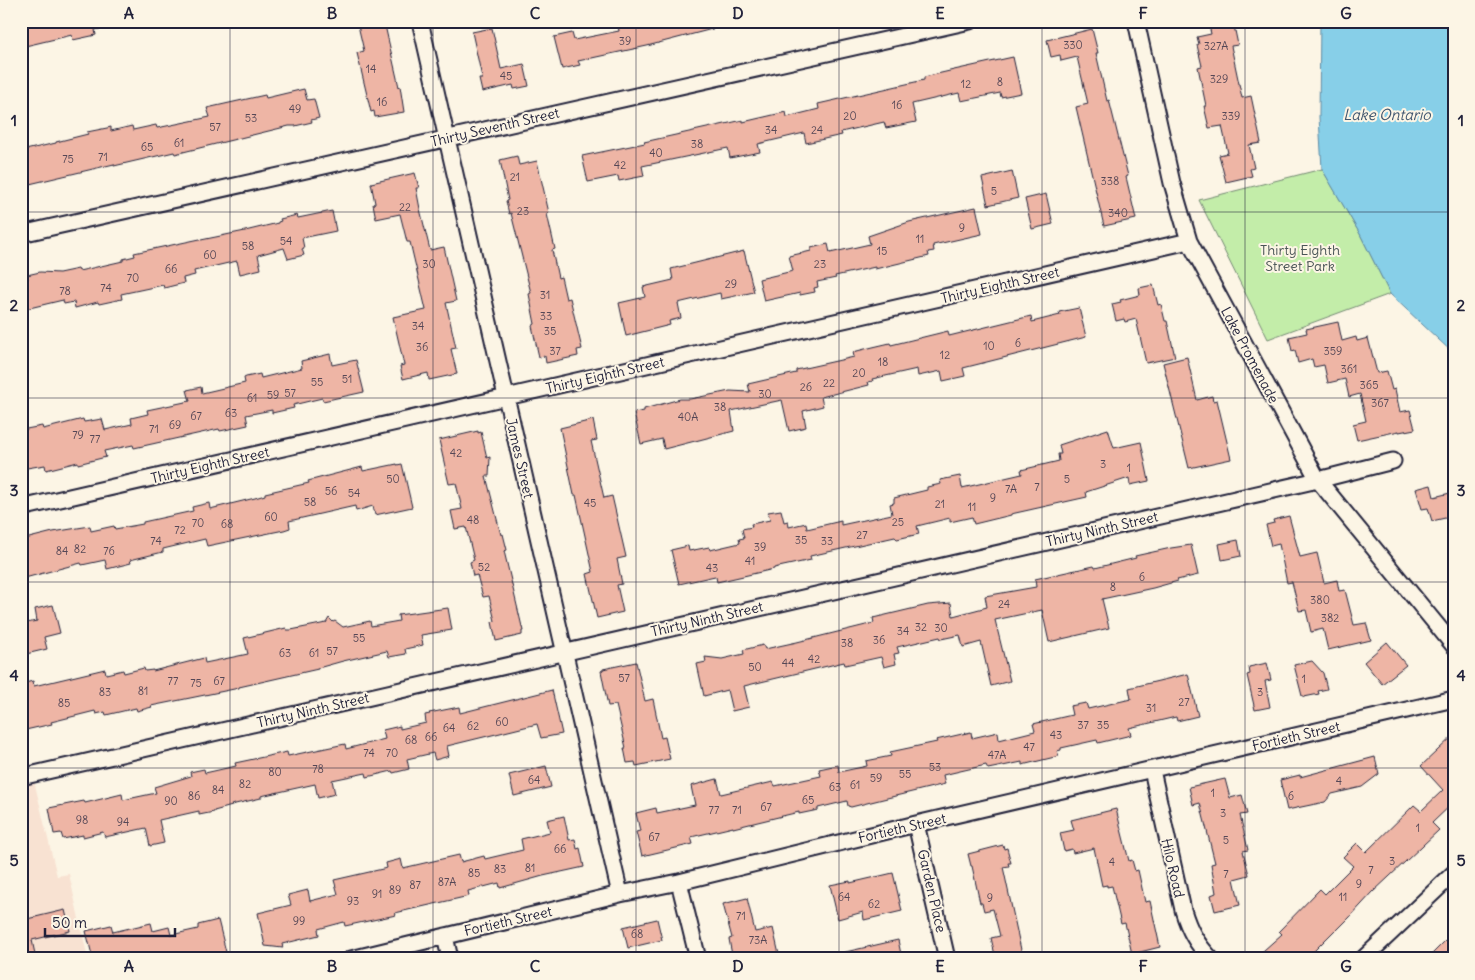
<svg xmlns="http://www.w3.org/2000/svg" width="1475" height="980" font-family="Delius,sans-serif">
  <rect width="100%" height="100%" fill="#fcf5e5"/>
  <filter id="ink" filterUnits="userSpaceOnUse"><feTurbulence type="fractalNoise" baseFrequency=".02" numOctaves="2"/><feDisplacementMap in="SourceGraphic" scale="10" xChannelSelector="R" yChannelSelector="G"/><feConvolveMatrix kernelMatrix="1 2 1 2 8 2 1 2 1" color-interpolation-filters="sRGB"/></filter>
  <g filter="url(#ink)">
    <!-- built -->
    <path fill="#f8e2d2" d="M21,727l36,149 12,-2 19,85h-67z"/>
    <!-- green -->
    <path fill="#c3eda9" stroke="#728872" d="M1322,169l38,65 30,60 -122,45 -69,-139z"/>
    <!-- water -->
    <path fill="#87cfe8" stroke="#5f8aa3" d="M1320,21h134v333l-64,-60 -30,-60 -38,-65 -3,-52z"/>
    <!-- building -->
    <path fill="#eeb5a5" stroke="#22223b" d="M21,21h87l1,6 -14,3 1,5 -23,5 -1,-5 -51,12z
      M357,21h27l15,66 1,-1 4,26 -29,5 -1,-6 -3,1 -14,-59 7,-2z
      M617,21h106l1,5 -77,20 -69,15 2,4 -18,4 -8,-32 18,-4 2,7 45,-9z
      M1208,21h25l5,24 -7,1 11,52 9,-2 10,47 -12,2 5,23 -4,1 2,7 -26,6 -7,-27 9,-2 -6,-27 -13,2 -5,-22h2l-8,-39 4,-1 -5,-21 2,-1 -2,-7 14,-3z
      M492,28l9,41 23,-5 5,22 -15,3 -1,-4 -31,7 -3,-13h3l-1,-6 -9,-41z
      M1092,29l6,24h-2l11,48 2,-1 19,76 -2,1 10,42 -32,7 -28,-119 12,-3 -11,-47 -16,4 -1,-6 -9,2 -4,-17z
      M1013,57l8,36 -20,4 -1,-4 -39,8 -2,-8 -47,11 4,18 -30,6 -2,-6 -43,10 1,3 -36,8 -2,-10 -46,11 2,8 -30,6 -2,-10 -86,18 2,10 -25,5 -1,-5 -30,6 -6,-26 63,-13 -1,-1 99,-22v2l43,-10 1,5 32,-8 -1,-5 106,-24v-3l30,-7z
      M304,89l3,11 7,-1 5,19 -8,2 1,2 -17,4h-6l-114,28 -1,-2 -60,14v-2l-93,22v-35l35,-8v-1l32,-8 -1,-2 20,-4 4,-1v4l21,-5 1,4 23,-5 1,3 53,-11 -3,-9 58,-13 1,3z
      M517,156l2,9 18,-4 12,52 -2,1 8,35 -3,1 6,28 3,-1 5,22 4,-1 12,51 -5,1 1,6 -32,7 -1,-7 -6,1 -7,-31 3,-2 -6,-30 2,-1 -20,-80 -2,1 -3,-13 2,-1 -8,-40z
      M1012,171l6,27 -30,7 -6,-27z
      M415,173l4,15h-3l4,21 10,41 14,-3 12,54 -10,2 10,45 -5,1 6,25 -28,6 -1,-7 -25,6 -3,-13 4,-1 -11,-48 33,-7 -16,-68h-3l-7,-28 -24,5 -3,-15 2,-1 -4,-20z
      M1046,194l7,30 -21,5 -7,-30z
      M976,207l6,27 -49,11 1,6 -6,1 1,4 -54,13v-2l-40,9 1,2 -19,4 1,5 -4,1 1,4 -15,3v-2l-36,8 -5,-22 34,-8 -4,-15 22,-5v-3l17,-4 2,9 40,-9 -2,-8 41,-14z
      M332,211l4,20 -34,7 2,10 -2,1 2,6 -16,4 -4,-11 -26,7 3,14 -21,5 -3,-13 -43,10 1,4 -12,3 1,5 -20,5 -1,-3 -42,9 1,5 -23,5 -1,-2 -23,6 -1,-6 -10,2 -1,-4 -42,10v-29l7,-2 -1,-4 13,-3 19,1 19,-4 1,2 44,-10v-2l12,-3 -1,-3 66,-14 1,1 44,-9 33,-8v-1l3,-1 -1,-2 17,-4 1,3z
      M744,251l10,41 -33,7 -1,-6 -42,10 3,15 -12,3 1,4 -44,11 -7,-33 26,-6 -2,-10 30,-7 -2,-11z
      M1153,285l5,20 3,-1 4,17h2l8,36 -29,6 -10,-44 -11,3 -1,-3 -8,2 -4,-17 9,-2 -1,-2 20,-5 -1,-7z
      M1079,308l7,29 -123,31 2,8 -22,5 -2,-10 -23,5 -1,-7 -45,10 1,2 -5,1 1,3 -48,12 2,9 -20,5 3,16 -17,4 -7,-31 -51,11 3,20 -70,18 -2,-10 -21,5 -7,-31 10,-2v-2l36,-10h10l40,-8 20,1 -2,-8 48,-11v-3l58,-13 -1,-5 20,-5 17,-4 1,2 57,-14 1,5 82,-20 1,6 28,-7 -1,-3z
      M1338,322l4,19 14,-4 1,4 11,-3 9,35 10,-2 5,19 3,-1 5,23 10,-2 5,19 -16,3v-1l-42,9 -4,-16 13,-3 -6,-27 -11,3 -4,-18 -17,4 -4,-18 -10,2 -2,-8 -14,4 -3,-13 -3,1 -3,-14 18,-4 -1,-4z
      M330,354l2,11 24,-5 8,32 -41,9 -1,-3 -29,7 1,3 -22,5v-3l-26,5 2,10 -28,6 -1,-2 -85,19 -1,-3 -29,6 2,6 -28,7v-2l-32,8 -1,-5 -24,4v-39l21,-4 1,3 40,-10 1,3 18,-3 3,11 27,-6 -1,-6 17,-4 -1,-4 43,-9 -3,-11 14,-3 1,6 43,-10 -1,-5 2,-1 14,-3 1,4 41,-10 -1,-7z
      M1187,357l10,43 15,-4 1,5 4,-1 14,59 -42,9 -26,-105z
      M593,420l4,20 -6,1 13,57 8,-2 14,61 -9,2 5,25 -5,1 6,27 -26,6 -10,-44 6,-2 -17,-77h-2l-14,-67z
      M1108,429l6,19 27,-6 8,39 -19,4 -1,-7 -43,14 1,5 -76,17v1l-37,9 -2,-7 -22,5v-4l-33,8 2,8 -22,5 -2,-2 -85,19 1,4 -37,8v1l-57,13 -1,-5 -1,-1 -36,8 -8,-34 17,-4 1,5 20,-4 1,3 30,-7 -1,-4 5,-1 -2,-9 10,-2 -1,-3 19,-4 -2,-8 13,-2 3,12 4,-1 1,6 17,-4 1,6 34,-8v4l51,-11 -2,-10 4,-1v-5l33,-8v-3l14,-3 -1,-4 20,-4 2,12 60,-14 -1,-4 38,-9 -1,-7h3l-2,-9z
      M478,431v2l3,-1 6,26 3,-1 -1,19h-3l15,59 2,-1 4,16 -3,1 19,80h-1v4l-26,6 -4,-19 3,-1 -6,-25 -6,1 -6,-22 -4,1 -3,-14 4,-2 -8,-33 -11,2 -4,-18 11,-2 -6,-26 -7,1 -10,-44z
      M397,464v1l5,-1 10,43 -37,8 -2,-9 -17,5 -1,-5 -66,15 1,7 -6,2 -77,16 -2,-7 -42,10v3l-33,8 1,3 -24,6 -2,-9 -23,5 -1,-2 -60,16v-39l32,-8 37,-6 1,5 23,-5 1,3 28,-5v-2l50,-11 -1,-4 17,-4 1,6 45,-11 10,-3v-2l44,-10 -1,-2 54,-14 1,4z
      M1431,485l3,12 20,-5v24l-22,5 -4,-13 -6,1 -6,-20z
      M1289,516l11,41 17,-4 7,30 13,-3 2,11 6,-1 9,35 12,-2 5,17 -43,10 -5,-21 -12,3 -5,-22 -7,1 -7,-29 -5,1 -8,-39 -8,2 -5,-21 8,-2 -1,-3z
      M1238,540l3,16 -19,4 -3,-16z
      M1191,545l7,30 -21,5 1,1 -25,7 -51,11 7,29 -60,14 -7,-32 -47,10 15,61 -19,5 -10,-44 -18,5 -3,-12 -19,4 -1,-2 -43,10 2,6 -5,1 2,10 -12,3 -3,-10 -36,8 -1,-3 -100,24 5,21 -17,4 -5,-21 -23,6 -7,-32 9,-2 -1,-5 17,2 22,-5 -1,-4 20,-5 2,4 32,-7 77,-19 -1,-5 55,-13 23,-2 2,13 34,-9 -2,-11 51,-9 -1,-8 59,-13 1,2 41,-10 -1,-2 36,-8z
      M53,605l7,28 -16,4 3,12 -21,5 -3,-13h-2v-17l16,-3 -2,-12z
      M448,608l4,22 -31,5 2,10 -18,4 1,5 -17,3 -2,-6 -44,10 -25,7v1l-79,18v1l-88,18 1,1 -15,4 -1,-3 -30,7 -1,-3 -9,2 -1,-3 -44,11 1,2 -31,7v-47l12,-3 1,5 71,-17 1,5 17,-4 1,3 20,-5 1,3 8,-1v1l51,-13 1,5 43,-9 -4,-16 42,-10 1,2h4l35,-7 3,-5 4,4 2,-1 8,6 27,-6 1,5 28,-5 -1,-6z
      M1387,642l19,23 -24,19 -18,-22z
      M1312,661l11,12 4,16 -9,2 1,3 -15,3v-1h-2l-8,-31z
      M636,662l9,39 8,-2 8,39 4,-1 5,22 -34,7 -1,-4 -8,1 -3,-15h2l-10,-43 -8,1 -7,-35 2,-1v-1z
      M1267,663l4,17 -6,1 5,26 -15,3 -8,-35 3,-1 -1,-7z
      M1188,674l10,42 -21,5 -1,-4 -47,11 2,7 -33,8 -1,-3 -36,8v2l-4,1 2,5 -37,9v-3l-34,7 -2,-4 -43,10 2,9 -62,15 -32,8 -3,-1 -1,-5 -29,7v2l-19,4v-2l-66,16v-1l-42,10 2,7 -51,12 -6,-24 4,-1 -4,-18 20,-5 1,5 38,-8 -4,-19 26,-7 4,15 52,-12 2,4 46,-10 -2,-7 19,-4 1,7 28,-6 -1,-5 25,-5 -1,-4 47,-10 -1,-2 35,-8 1,6 26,-6 1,8 36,-9 -2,-7 39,-9 -2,-9 16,-3 2,6 43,-10 -2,-11z
      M552,690l10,44 -21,4 -4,-14 -90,22 2,10 -14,4 -2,-7 -26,6 2,10 -16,4 -1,-2 -25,6 -1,-4 -34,7 3,14 -17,4 -3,-14 -54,12v2l-30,7 1,1 -18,5v1l-15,3v-4l-40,9 5,23 -14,3 -4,-18 -41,9 -2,-5 -20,5v-2l-20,4 -2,-6 -7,1 -5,-26 35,-7 1,2 37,-9 1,6 33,-7 -2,-6 37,-11 -1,-4 14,-3 1,4 31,-7 -1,-3 52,-11 1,4 57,-12 1,5 39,-10 -2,-9 17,-4v3l26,-6 -1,-8 5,-1 -1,-1 30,-6 1,6z
      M1454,735v67l-22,21 7,7 -66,62 -24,26 -14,14 -1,-1 -28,28h-52l28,-25 -3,-3 41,-42 5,5 28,-28 -10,-9 14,-14 9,9 48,-47 7,6 22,-21 -22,-24z
      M1375,757l4,17 -17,13 -30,7 -7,8 -38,8 -7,-30 20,-5v2z
      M546,766l5,21 -37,9 -5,-21z
      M1225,779l5,19 12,-3 5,19 -7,1 8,35 -5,1 6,24 -15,4 6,26 -25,6 -4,-16 5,-2 -5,-29 4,-1 -15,-60 -7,2 -4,-18z
      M1116,809l13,52 3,-1 3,11 3,-1 7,32 5,-1 10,46 -28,7 -7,-31 -4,1 -9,-38 -5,1v-2l-5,1 -8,-38 -21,5 -1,-4 -8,2 -4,-18 14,-3 -3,-10z
      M564,816l5,24 6,-1 2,10 3,-1 4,19 -41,9 -43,12 -1,-5 -31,8 1,5 -74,17 1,2 -51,11 -1,-4 -26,7 1,6 -37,9 1,4 -18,-2 -7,-33 33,-8 -3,-10 20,-5 2,11 28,-7 -4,-14 53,-12 -1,-5 15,-4 2,9 56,-13 2,7 23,-6 1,3 38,-9 -2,-11 29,-7 -3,-12z
      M1003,845l1,4 3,-1 4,15h-3l1,3 -6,1 20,92h-21l-1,-5 -6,1 -4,-17 9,-2 -7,-27 -9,2 -2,-8h-2l-8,-37h-1l-3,-12z
      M893,873l9,38 -38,9 -1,-8 -25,7 -8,-34 20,-4v2z
      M747,898l8,34 18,-4 7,31h-43l-2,-4h-3l-3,-16 3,-1 -9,-34z
      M65,910l5,21 -38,9 4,19h-15v-40h6z
      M657,919l5,21 -34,8 -5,-21z
      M218,920l9,36 -10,3h-124l-7,-28 25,-6 2,7 38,-9 2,8 16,-4 2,8 27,-6v-4z
      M1454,932v27h-27z
      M898,940l4,19h-61v-6z"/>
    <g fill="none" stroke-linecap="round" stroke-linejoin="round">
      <!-- minor casing -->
      <g stroke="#22223b" stroke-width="19">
        <path id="minor" d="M420,21l200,873
          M1136,21l36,162 17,58 129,239 136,166
          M21,234l949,-213
          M21,508l1168,-267
          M1152,770l31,140c6,20 13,33 28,49
          M21,777l1297,-297 75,-19
          M916,824l31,135
          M679,882l19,77
          M445,936l5,23
          M351,959l269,-65 59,-12 237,-58 538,-125
          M1363,959l91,-86"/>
      </g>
      <!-- minor -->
      <use href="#minor" stroke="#fcf5e5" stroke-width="15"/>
    </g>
  </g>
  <!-- grid -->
  <path fill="none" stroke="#22223b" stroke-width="1" stroke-opacity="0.55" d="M230,21v938M433,21v938M636,21v938M839,21v938M1042,21v938M1245,21v938M21,212h1433M21,398h1433M21,582h1433M21,768h1433"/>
  <g text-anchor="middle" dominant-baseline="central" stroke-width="4" stroke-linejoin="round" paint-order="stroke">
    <!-- number labels -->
    <g font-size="11" fill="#554756">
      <text x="625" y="41">39</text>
      <text x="1073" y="45">330</text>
      <text x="1216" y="46">327A</text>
      <text x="371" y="69">14</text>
      <text x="506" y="76">45</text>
      <text x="1219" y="79">329</text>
      <text x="1000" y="82">8</text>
      <text x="966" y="84">12</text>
      <text x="382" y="102">16</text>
      <text x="897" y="105">16</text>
      <text x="295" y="109">49</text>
      <text x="850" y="116">20</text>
      <text x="1231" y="116">339</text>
      <text x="251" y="118">53</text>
      <text x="215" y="127">57</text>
      <text x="771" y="130">34</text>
      <text x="817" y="130">24</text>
      <text x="179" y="143">61</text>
      <text x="697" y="144">38</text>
      <text x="147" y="147">65</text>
      <text x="656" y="153">40</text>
      <text x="103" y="157">71</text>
      <text x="68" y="159">75</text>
      <text x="620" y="165">42</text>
      <text x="515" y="177">21</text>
      <text x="1110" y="181">338</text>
      <text x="994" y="191">5</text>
      <text x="405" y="207">22</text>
      <text x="523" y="211">23</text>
      <text x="1118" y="213">340</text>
      <text x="962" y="228">9</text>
      <text x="920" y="239">11</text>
      <text x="286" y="241">54</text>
      <text x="248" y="246">58</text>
      <text x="882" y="251">15</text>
      <text x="210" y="255">60</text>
      <text x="429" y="264">30</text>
      <text x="820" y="264">23</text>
      <text x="171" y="269">66</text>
      <text x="133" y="278">70</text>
      <text x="731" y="284">29</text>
      <text x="106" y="288">74</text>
      <text x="65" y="291">78</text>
      <text x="545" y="295">31</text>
      <text x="546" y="316">33</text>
      <text x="418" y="326">34</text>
      <text x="550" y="331">35</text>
      <text x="1018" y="343">6</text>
      <text x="989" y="346">10</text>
      <text x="422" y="347">36</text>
      <text x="555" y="351">37</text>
      <text x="1333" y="351">359</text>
      <text x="945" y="355">12</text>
      <text x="883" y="362">18</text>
      <text x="1349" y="369">361</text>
      <text x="859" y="373">20</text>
      <text x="347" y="379">51</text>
      <text x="317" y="382">55</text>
      <text x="829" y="383">22</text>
      <text x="1369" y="385">365</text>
      <text x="806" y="387">26</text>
      <text x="290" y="393">57</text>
      <text x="765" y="394">30</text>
      <text x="273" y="395">59</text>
      <text x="252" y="398">61</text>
      <text x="1380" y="403">367</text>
      <text x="720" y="407">38</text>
      <text x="231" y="413">63</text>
      <text x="196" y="416">67</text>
      <text x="688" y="417">40A</text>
      <text x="175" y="425">69</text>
      <text x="154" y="429">71</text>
      <text x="78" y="435">79</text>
      <text x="95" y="439">77</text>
      <text x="456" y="453">42</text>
      <text x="1103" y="464">3</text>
      <text x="1129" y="468">1</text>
      <text x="393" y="479">50</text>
      <text x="1067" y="479">5</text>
      <text x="1037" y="487">7</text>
      <text x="1011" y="489">7A</text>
      <text x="331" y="491">56</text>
      <text x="354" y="493">54</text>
      <text x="993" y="498">9</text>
      <text x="310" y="502">58</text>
      <text x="590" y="503">45</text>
      <text x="940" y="504">21</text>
      <text x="972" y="507">11</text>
      <text x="271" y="517">60</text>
      <text x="473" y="520">48</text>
      <text x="898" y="522">25</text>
      <text x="198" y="523">70</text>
      <text x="227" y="524">68</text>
      <text x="180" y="530">72</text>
      <text x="862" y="535">27</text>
      <text x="801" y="540">35</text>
      <text x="156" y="541">74</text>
      <text x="827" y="541">33</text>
      <text x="760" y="547">39</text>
      <text x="80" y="549">82</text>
      <text x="62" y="551">84</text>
      <text x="109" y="551">76</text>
      <text x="750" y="561">41</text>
      <text x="484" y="567">52</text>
      <text x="712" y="568">43</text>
      <text x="1142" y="577">6</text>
      <text x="1113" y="587">8</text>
      <text x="1320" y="600">380</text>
      <text x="1004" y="604">24</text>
      <text x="1330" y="618">382</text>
      <text x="921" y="627">32</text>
      <text x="941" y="628">30</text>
      <text x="903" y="631">34</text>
      <text x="359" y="638">55</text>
      <text x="879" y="640">36</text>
      <text x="847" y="643">38</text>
      <text x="332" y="651">57</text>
      <text x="285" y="653">63</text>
      <text x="314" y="653">61</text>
      <text x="814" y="659">42</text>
      <text x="788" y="663">44</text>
      <text x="755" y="667">50</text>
      <text x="624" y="678">57</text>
      <text x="1304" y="679">1</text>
      <text x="173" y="681">77</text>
      <text x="219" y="681">67</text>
      <text x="196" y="683">75</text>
      <text x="143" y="691">81</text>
      <text x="105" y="692">83</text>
      <text x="1260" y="692">3</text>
      <text x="1184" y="702">27</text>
      <text x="64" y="703">85</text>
      <text x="1151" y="708">31</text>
      <text x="502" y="722">60</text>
      <text x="1083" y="725">37</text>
      <text x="1103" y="725">35</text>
      <text x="473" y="726">62</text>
      <text x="449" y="728">64</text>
      <text x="1056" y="735">43</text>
      <text x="431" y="737">66</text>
      <text x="411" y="740">68</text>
      <text x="1029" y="747">47</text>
      <text x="369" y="753">74</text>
      <text x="392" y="753">70</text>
      <text x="997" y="755">47A</text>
      <text x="935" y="767">53</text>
      <text x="318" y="769">78</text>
      <text x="275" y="772">80</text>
      <text x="905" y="774">55</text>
      <text x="876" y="778">59</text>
      <text x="534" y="780">64</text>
      <text x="1339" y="781">4</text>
      <text x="245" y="784">82</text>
      <text x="855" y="785">61</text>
      <text x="835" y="787">63</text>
      <text x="218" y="790">84</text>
      <text x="1213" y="793">1</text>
      <text x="194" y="796">86</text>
      <text x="1291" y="796">6</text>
      <text x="808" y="800">65</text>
      <text x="171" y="801">90</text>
      <text x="766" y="807">67</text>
      <text x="714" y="810">77</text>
      <text x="737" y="810">71</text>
      <text x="1223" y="813">3</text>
      <text x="82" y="820">98</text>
      <text x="123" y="822">94</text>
      <text x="1418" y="828">1</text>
      <text x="654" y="837">67</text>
      <text x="1226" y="840">5</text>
      <text x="560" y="849">66</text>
      <text x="1392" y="861">3</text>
      <text x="1112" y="862">4</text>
      <text x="530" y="868">81</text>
      <text x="500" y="869">83</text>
      <text x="1371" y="870">7</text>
      <text x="474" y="873">85</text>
      <text x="1226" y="874">7</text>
      <text x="447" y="882">87A</text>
      <text x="1359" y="884">9</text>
      <text x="415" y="885">87</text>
      <text x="395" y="890">89</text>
      <text x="377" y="894">91</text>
      <text x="844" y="897">64</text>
      <text x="1343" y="897">11</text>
      <text x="990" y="898">9</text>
      <text x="353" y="901">93</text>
      <text x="874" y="904">62</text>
      <text x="741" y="916">71</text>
      <text x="299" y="921">99</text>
      <text x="637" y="934">68</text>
      <text x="758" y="940">73A</text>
    </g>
    <!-- street labels -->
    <g font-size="14" fill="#22223b" stroke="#fcf5e5">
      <text transform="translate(495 127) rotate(-13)">Thirty Seventh Street</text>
      <text transform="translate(1000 285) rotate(-13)">Thirty Eighth Street</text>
      <text transform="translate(1250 355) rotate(62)">Lake Promenade</text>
      <text transform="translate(605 375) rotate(-13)">Thirty Eighth Street</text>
      <text transform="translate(520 458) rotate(77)">James Street</text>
      <text transform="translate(210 465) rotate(-13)">Thirty Eighth Street</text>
      <text transform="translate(1102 529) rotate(-13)">Thirty Ninth Street</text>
      <text transform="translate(707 619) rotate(-13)">Thirty Ninth Street</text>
      <text transform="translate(313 710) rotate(-13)">Thirty Ninth Street</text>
      <text transform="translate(1296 736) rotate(-13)">Fortieth Street</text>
      <text transform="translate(902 828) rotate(-13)">Fortieth Street</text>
      <text transform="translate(1173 868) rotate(77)">Hilo Road</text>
      <text transform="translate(932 891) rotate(77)">Garden Place</text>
      <text transform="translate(508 921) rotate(-13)">Fortieth Street</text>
    </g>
    <!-- park labels -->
    <g font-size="14" fill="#4a5556" stroke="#fcf5e5">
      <text x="1300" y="250">Thirty Eighth<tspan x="1300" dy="16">Street Park</tspan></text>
    </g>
    <!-- water labels -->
    <g font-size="15" font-style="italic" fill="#40566f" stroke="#fcf5e5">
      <text x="1387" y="114">Lake Ontario</text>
    </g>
  </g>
  <!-- margin -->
  <rect width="1475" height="980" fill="none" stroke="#fcf5e5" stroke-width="55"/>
  <!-- scale -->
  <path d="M45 928v8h130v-8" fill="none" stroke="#22223b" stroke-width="2.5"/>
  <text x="52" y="928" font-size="15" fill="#22223b" stroke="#fcf5e5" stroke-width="4" paint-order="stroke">50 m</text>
  <rect x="28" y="28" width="1420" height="924" fill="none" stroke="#22223b" stroke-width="2"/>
  <g font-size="16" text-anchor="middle" font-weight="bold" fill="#22223b">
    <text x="129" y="19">A</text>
    <text x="332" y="19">B</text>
    <text x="535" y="19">C</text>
    <text x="738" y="19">D</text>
    <text x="940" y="19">E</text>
    <text x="1143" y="19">F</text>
    <text x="1346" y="19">G</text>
    <text x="14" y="126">1</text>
    <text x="1461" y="126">1</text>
    <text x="14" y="311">2</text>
    <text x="1461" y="311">2</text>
    <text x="14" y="496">3</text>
    <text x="1461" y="496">3</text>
    <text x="14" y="681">4</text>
    <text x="1461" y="681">4</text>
    <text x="14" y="866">5</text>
    <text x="1461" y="866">5</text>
    <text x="129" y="972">A</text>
    <text x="332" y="972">B</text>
    <text x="535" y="972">C</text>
    <text x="738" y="972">D</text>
    <text x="940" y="972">E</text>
    <text x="1143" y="972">F</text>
    <text x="1346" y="972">G</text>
  </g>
</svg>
